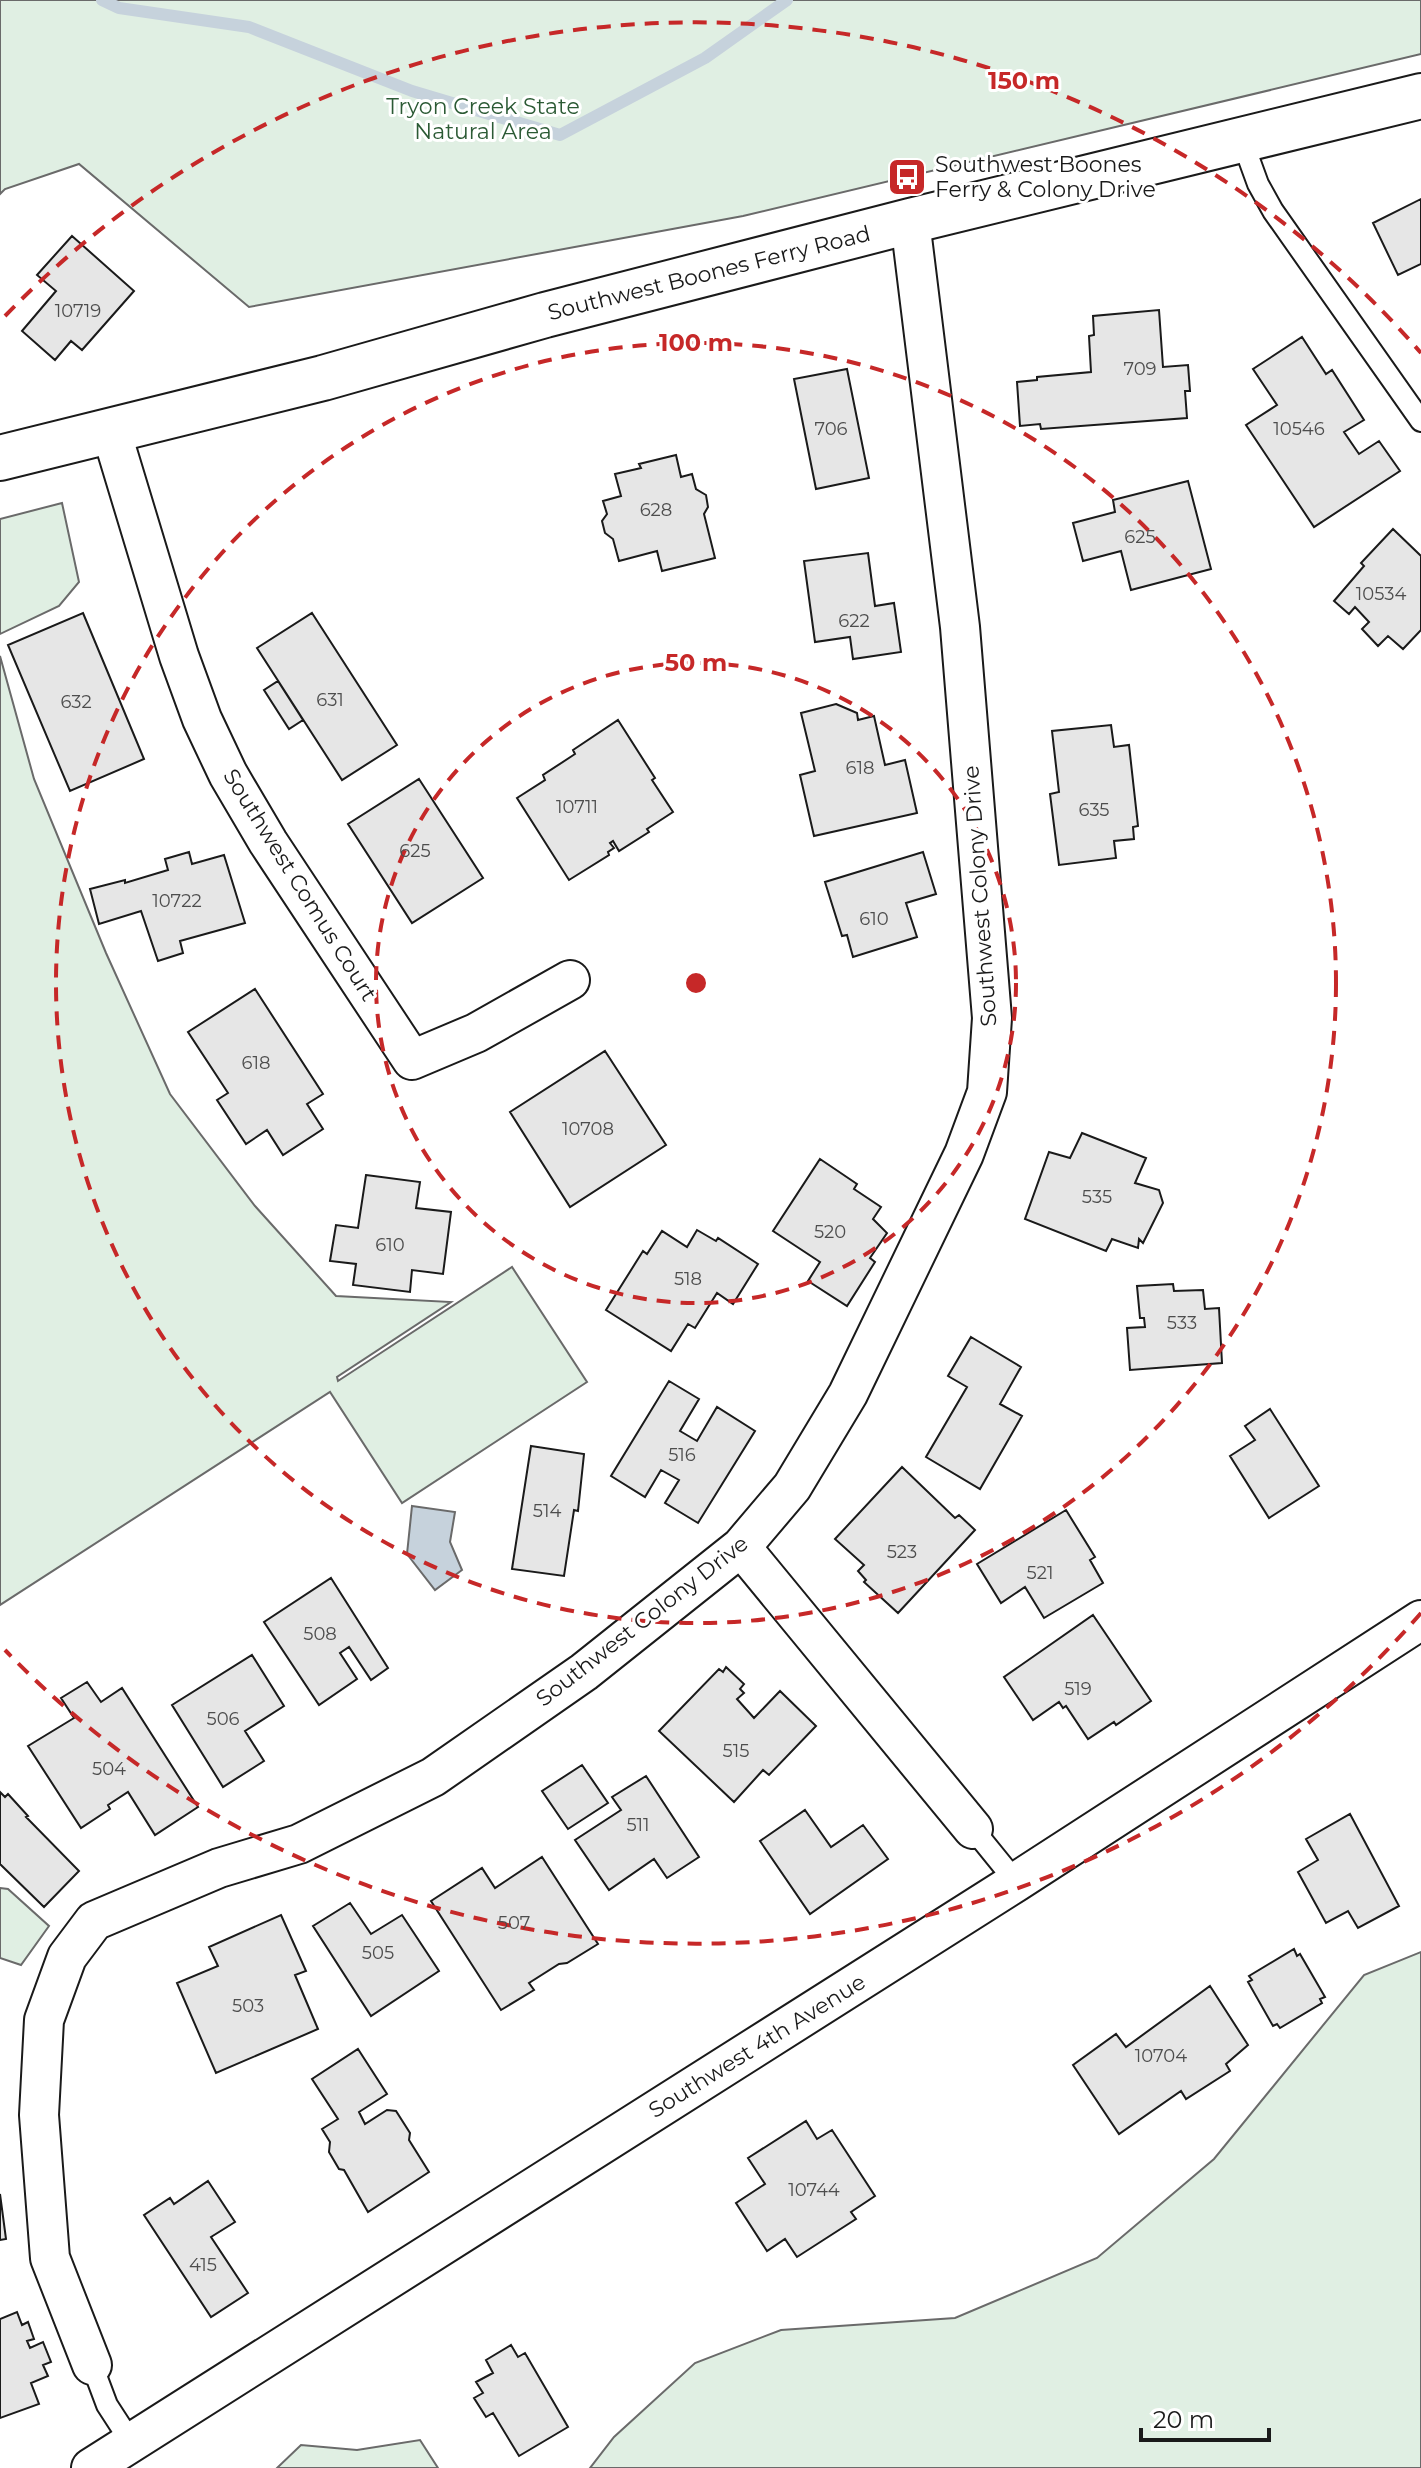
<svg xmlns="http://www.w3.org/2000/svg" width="1421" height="2468" font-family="Montserrat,sans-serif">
  <rect width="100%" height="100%" fill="#fff"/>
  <!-- green -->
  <path fill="#e0efe3" stroke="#6a6a6a" stroke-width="2" d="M0,0h1421v54l-678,162 -494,91 -170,-143 -74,25 -5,5z
    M62,503l17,79 -20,24 -59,28v-115z
    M0,656l34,123 72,174 64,141 85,112 81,90 115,6 -114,75 1,4 174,-114 75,115 -185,121 -72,-111 -330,213z
    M0,1888l8,1 41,37 -28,39 -21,-7z
    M1421,1952v516h-831l24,-31 81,-74 86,-33 174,-12 142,-60 117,-99 150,-184z
    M420,2440l18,28h-161l24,-23 56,5z"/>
  <!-- water -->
  <path fill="#c6d2dc" stroke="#6a6a6a" stroke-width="2" d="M412,1506l43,6 -5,30 12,28 -27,20 -28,-36z"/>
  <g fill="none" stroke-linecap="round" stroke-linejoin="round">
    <!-- stream -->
    <path stroke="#c6d2dc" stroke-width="12" d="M102,0l17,8 130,19 163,64 148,44 145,-77 82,-58"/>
  </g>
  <!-- building -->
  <path fill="#e6e6e6" stroke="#1a1a1a" stroke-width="2" d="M1421,199v65l-23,11 -25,-52z
    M72,236l62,55 -52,59 -11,-9 -16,19 -33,-29 34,-40 -19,-16z
    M1159,310l4,57 25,-2 2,26h-5l2,27 -146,11 -1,-5 -20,2 -3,-44 20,-2v-3l54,-5 -2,-36 5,-1 -1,-19z
    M1302,337l24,37 6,-4 32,50 -20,12 15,22 20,-13 21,30 -86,56 -68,-102 31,-20 -24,-36z
    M847,369l22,109 -53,11 -22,-110z
    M676,455l5,22 11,-3 4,15 10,6 2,12 -4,7 11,44 -53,13 -5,-20 -38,10 -6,-22 -8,-6 -3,-12 5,-7 -4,-13 18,-5 -6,-22 26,-6 -2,-4z
    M1188,481l23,88 -80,21 -10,-39 -38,10 -10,-38 42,-11 -2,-12z
    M1393,529l28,27v74l-18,19 -15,-13 -10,10 -16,-17 7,-7 -14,-15 -6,7 -15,-13 30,-35 -3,-3z
    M868,553l7,53 19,-3 7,49 -48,7 -3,-22 -35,5 -11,-81z
    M83,613l61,146 -74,32 -62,-146z
    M312,613l85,132 -55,35 -85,-132z
    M278,681l25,39 -14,9 -25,-39z
    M836,704l21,9 1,7 16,-4 11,49 20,-5 12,53 -103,23 -14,-61 15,-4 -14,-58z
    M618,720l37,58 -3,2 21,32 -26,17 2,3 -30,19 -6,-10 -3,2 4,5 -6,4 1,3 -40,25 -52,-82 28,-18 -2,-5 32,-21 -2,-4z
    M1111,725l3,22 15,-2 9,81 -5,1 1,12 -20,2 2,17 -57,7 -9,-71 9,-2 -7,-61z
    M419,779l64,99 -71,45 -64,-99z
    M189,852l3,12 32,-9 21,68 -65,18 3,12 -25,8 -17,-50 -42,13 -9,-35 35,-9v3l43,-13 -3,-11z
    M923,852l13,42 -30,9 11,34 -64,20 -6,-22 -5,1 -17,-54z
    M255,989l68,105 -16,10 16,25 -40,26 -16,-25 -21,14 -29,-44 11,-7 -40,-61z
    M605,1051l61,94 -96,62 -60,-95z
    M1082,1133l64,25 -11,25 24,7 4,13 -20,40 -4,-4 -1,9 -26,-9 -6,12 -81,-32 24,-67 21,6z
    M820,1159l37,25 -3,5 27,18 -8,12 14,14 -17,25 5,4 -28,44 -39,-25 12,-19 -47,-31z
    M366,1175l54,7 -4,26 35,4 -8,62 -31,-4 -2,22 -57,-7 3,-21 -26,-3 6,-36 22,3z
    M697,1230l19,11 2,-3 40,26 -25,40 -16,-11 -22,35 -7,-4 -17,27 -65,-41 37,-59 4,3 15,-23 25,16z
    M1173,1284l1,7 29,-1 2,19 14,-1 3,55 -92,7 -3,-42 18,-1 -1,-9h-4l-3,-32z
    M971,1337l50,30 -21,37 22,12 -42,73 -54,-32 41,-70 -19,-11z
    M669,1381l30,18 -19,32 17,10 20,-34 38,24 -57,92 -33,-20 14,-23 -18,-10 -16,27 -34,-21z
    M1270,1409l49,77 -50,32 -39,-62 25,-16 -10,-14z
    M531,1446l53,8 -6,57 -4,-1 -10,66 -52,-7z
    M902,1467l53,51 4,-3 16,15 -77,83 -34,-31 2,-2 -8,-9 6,-6 -29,-26z
    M1066,1510l29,47 -5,3 13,23 -59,35 -19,-31 -24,16 -24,-39z
    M331,1578l57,90 -17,12 -22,-33 -9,6 17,26 -38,26 -55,-83z
    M1093,1615l58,86 -35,24 -2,-3 -26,17 -22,-33 -3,2 -4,-6 -26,18 -29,-43z
    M252,1655l32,51 -39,25 19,30 -41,26 -51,-82z
    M726,1667l18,17 -4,5 4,4 -7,6 17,19 26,-27 36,35 -47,49 -6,-5 -29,32 -75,-71 60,-62 4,3z
    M87,1682l14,20 21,-14 76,119 -43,28 -27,-43 -20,13 2,4 -29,19 -53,-82 46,-28 -13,-20z
    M582,1765l26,38 -40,26 -26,-38z
    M646,1776l53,81 -32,21 -13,-19 -45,31 -34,-50 46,-30 -9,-13z
    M0,1792l5,5 3,-3 20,22 -2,1 53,54 -35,36 -44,-43z
    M805,1810l26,37 32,-22 25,34 -78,55 -50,-73z
    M1350,1814l49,92 -41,22 -10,-17 -22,12 -28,-51 20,-12 -12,-21z
    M542,1857l56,87 -31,19 -8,1 -30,19 5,7 -33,20 -70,-109 51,-33 13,20z
    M350,1903l21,31 31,-19 37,56 -68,45 -58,-90z
    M281,1915l25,56 -11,4 23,54 -102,44 -39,-90 41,-17 -9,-19z
    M1294,1949l3,7 3,-2 25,43 -5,2 2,4 -42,25 -3,-4 -4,2 -25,-44 4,-2 -3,-4z
    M1210,1986l38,59 -22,19 4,7 -44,28 -5,-8 -62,43 -46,-69 43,-31 10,13z
    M358,2049l29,45 -28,18 6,12 22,-14 9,1 14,22 -1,7 20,32 -61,40 -24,-42 -5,-1 -10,-17 1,-10 -8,-13 16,-10 -26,-40z
    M806,2121l11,18 15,-9 43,66 -24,16 5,7 -59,38 -12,-18 -18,12 -31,-48 29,-19 -17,-26z
    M208,2181l27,41 -24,15 37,56 -37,24 -67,-102 26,-17 4,6z
    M0,2194l6,45 -6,1z
    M17,2312l5,13 6,-3 6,17 -7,2 3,7 13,-6 8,20 -8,3 5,11 -17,7 8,21 -39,14v-99z
    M511,2345l7,12 7,-4 43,74 -49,29 -26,-43 -7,4 -12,-19 9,-5 -7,-11 17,-9 -7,-13z"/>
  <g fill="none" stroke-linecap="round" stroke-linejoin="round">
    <!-- lane casing -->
    <g stroke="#1a1a1a" stroke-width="24">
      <path id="lane" d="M1242,140l16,44 15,27 148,210
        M973,1829l43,53
        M92,2365l15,40 24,37"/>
    </g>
    <!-- street casing -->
    <g stroke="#1a1a1a" stroke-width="42">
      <path id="street" d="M111,431l68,225 23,63 26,55 40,68 144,218 64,-27 94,-53
        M741,1547l232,282
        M92,2365l-42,-107 -11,-143 5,-95 23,-63 27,-36 125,-53 80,-24 134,-67 151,-105 157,-125 51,-60 56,-93 116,-240 23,-62 5,-74 -32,-391 -50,-406
        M91,2468l925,-586 405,-262"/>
    </g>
    <!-- secondary casing -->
    <g stroke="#1a1a1a" stroke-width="48">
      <path id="secondary" d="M0,458l323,-80 222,-63 365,-94 511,-125"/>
    </g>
    <!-- lane -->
    <use href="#lane" stroke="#fff" stroke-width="20"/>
    <!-- street -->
    <use href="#street" stroke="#fff" stroke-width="38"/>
    <!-- secondary -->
    <use href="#secondary" stroke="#fff" stroke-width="44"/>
  </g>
  <!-- distance rings -->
  <g fill="none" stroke="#c62828" stroke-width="4" stroke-dasharray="14 10">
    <circle cx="696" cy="983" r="320"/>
    <circle cx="696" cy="983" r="640"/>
    <path d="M1421 1613A960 960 0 0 1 5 1650M5 316A960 960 0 0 1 1421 353"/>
  </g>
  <!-- icons -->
  <defs>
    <g id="bus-square" transform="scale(2)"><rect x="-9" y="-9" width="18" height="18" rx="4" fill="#c62828" stroke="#fff"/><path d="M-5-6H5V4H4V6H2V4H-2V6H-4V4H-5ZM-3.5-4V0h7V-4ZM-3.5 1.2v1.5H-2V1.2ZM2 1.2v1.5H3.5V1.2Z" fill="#fff"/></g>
  </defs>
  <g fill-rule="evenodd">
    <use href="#bus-square" x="907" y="177"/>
  </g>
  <g text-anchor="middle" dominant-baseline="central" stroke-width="6" stroke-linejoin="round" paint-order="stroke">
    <!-- number labels -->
    <g font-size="18" fill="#4d4d4d">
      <text x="78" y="311">10719</text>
      <text x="1140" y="369">709</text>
      <text x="831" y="429">706</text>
      <text x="1299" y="429">10546</text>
      <text x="656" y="510">628</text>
      <text x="1140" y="537">625</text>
      <text x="1381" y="594">10534</text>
      <text x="854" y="621">622</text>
      <text x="330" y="700">631</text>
      <text x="76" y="702">632</text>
      <text x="860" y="768">618</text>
      <text x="577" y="807">10711</text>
      <text x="1094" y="810">635</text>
      <text x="415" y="851">625</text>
      <text x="177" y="901">10722</text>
      <text x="874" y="919">610</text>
      <text x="256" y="1063">618</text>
      <text x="588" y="1129">10708</text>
      <text x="1097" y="1197">535</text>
      <text x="830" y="1232">520</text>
      <text x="390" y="1245">610</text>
      <text x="688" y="1279">518</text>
      <text x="1182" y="1323">533</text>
      <text x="682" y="1455">516</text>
      <text x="547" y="1511">514</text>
      <text x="902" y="1552">523</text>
      <text x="1040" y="1573">521</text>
      <text x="320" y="1634">508</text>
      <text x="1078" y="1689">519</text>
      <text x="223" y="1719">506</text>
      <text x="736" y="1751">515</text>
      <text x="109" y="1769">504</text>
      <text x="638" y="1825">511</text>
      <text x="514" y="1923">507</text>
      <text x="378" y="1953">505</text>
      <text x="248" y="2006">503</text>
      <text x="1161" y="2056">10704</text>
      <text x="814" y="2190">10744</text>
      <text x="203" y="2265">415</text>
    </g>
    <!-- park labels -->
    <g font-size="22" fill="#2b5a34" stroke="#fff">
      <text x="483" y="106">Tryon Creek State<tspan x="483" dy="25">Natural Area</tspan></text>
    </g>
    <!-- poi labels -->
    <g font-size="22" fill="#1a1a1a" stroke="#fff" text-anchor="start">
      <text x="935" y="164">Southwest Boones<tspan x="935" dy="25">Ferry &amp; Colony Drive</tspan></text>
    </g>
    <!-- street labels -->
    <g font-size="22" fill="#1a1a1a" stroke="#fff">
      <text transform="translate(709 273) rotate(-14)">Southwest Boones Ferry Road</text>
      <text transform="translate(300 885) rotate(58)">Southwest Comus Court</text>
      <text transform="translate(980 896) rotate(-94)">Southwest Colony Drive</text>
      <text transform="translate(642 1621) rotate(-38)">Southwest Colony Drive</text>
      <text transform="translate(757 2046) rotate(-32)">Southwest 4th Avenue</text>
    </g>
  </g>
  <circle cx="696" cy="983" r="12" fill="#c62828" stroke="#fff" stroke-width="4"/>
  <g font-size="24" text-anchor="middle" font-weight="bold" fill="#c62828" stroke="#fff" stroke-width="6" stroke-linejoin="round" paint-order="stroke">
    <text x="1024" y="89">150 m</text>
    <text x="696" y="351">100 m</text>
    <text x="696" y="671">50 m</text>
  </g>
  <!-- scale -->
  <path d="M1141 2428v12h128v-12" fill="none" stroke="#1a1a1a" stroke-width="4"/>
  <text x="1153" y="2428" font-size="24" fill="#1a1a1a" stroke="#ffffff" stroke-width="6" paint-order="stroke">20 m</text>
</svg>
